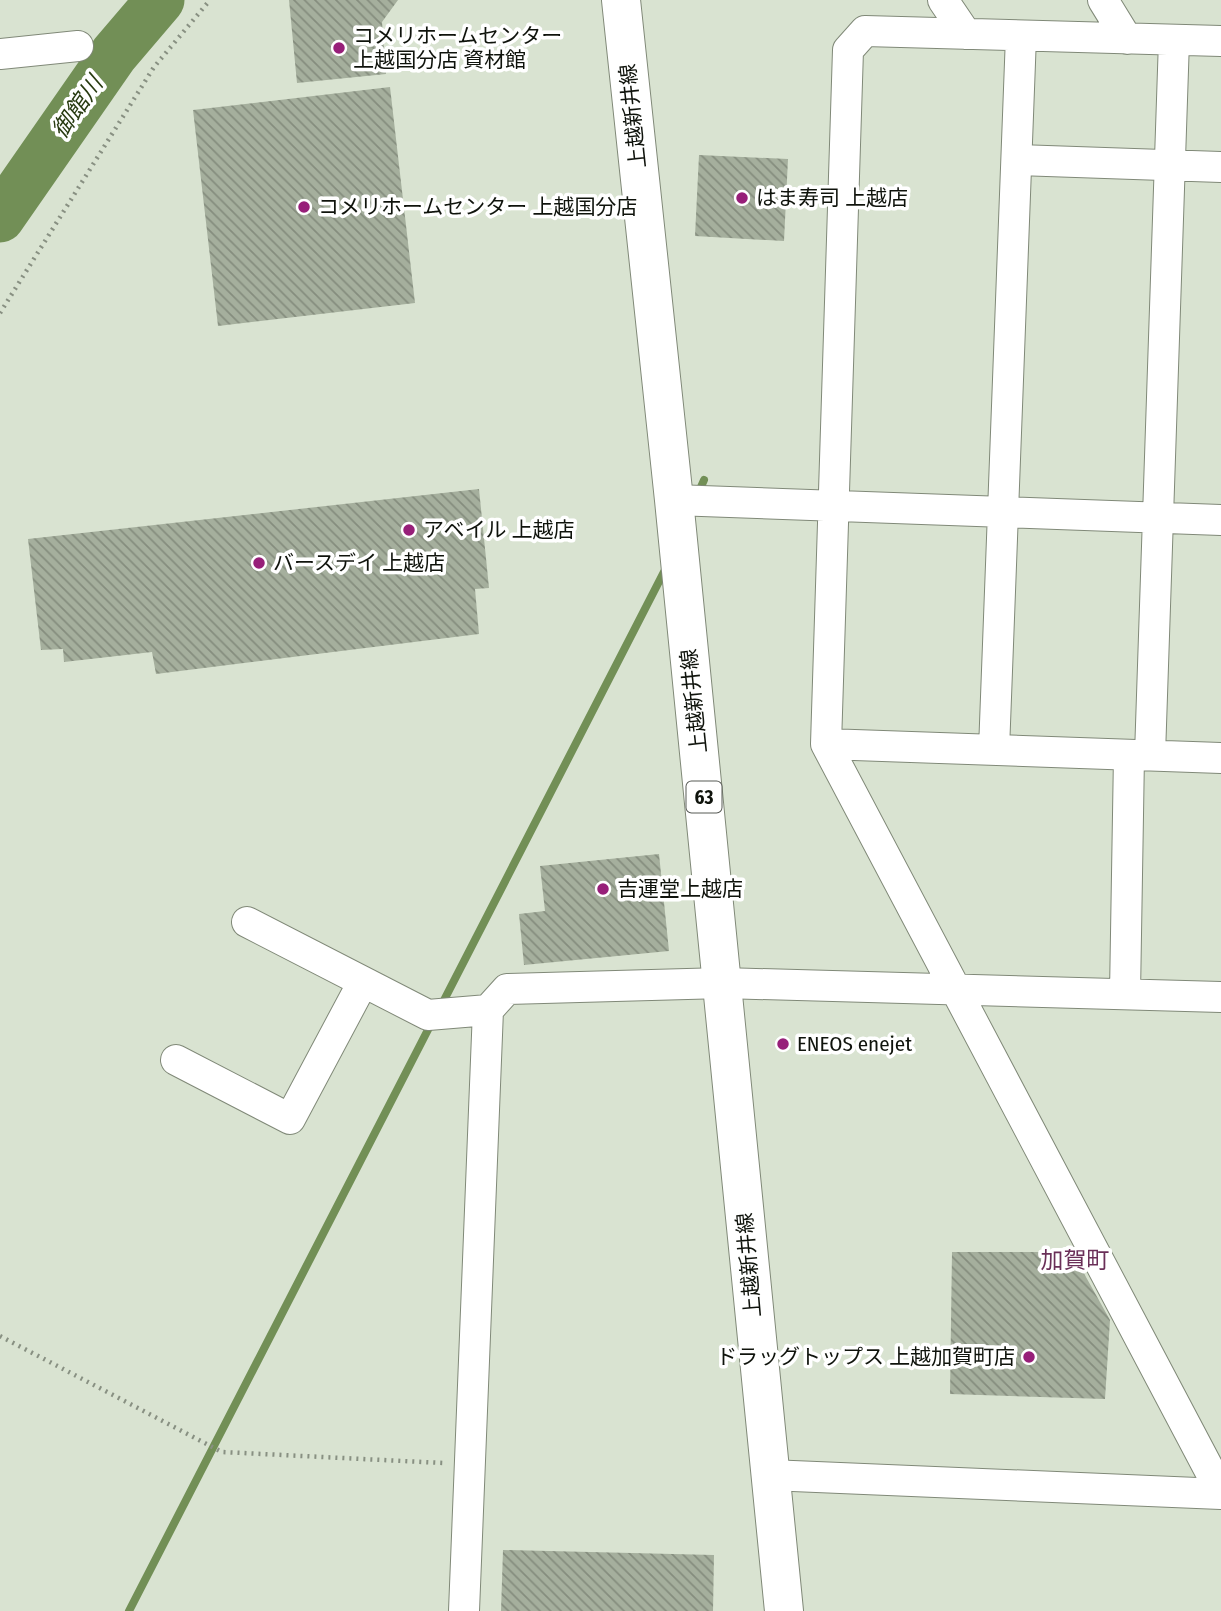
<svg xmlns="http://www.w3.org/2000/svg" width="1221" height="1611" font-family="'Fira Sans Condensed','Noto Sans JP',sans-serif">
  <defs>
    <pattern id="building-back-hatch" width="6" height="6" patternUnits="userSpaceOnUse" patternTransform="scale(1.75)"><rect width="6" height="6" fill="#a5af9d"/><path d="M-1 5l2 2M0 0l6 6M5-1l2 2" fill="none" stroke="#858d7e"/></pattern>
  </defs>
  <rect width="100%" height="100%" fill="#d9e3d1"/>
  <g fill="none" stroke-linecap="round" stroke-linejoin="round">
    <!-- stream -->
    <path stroke="#728f56" stroke-width="8" d="M697,496l7,-16
      M441,1006l226,-440
      M129,1611l304,-591"/>
    <!-- river -->
    <path stroke="#728f56" stroke-width="49" d="M0,218l114,-164 46,-54"/>
  </g>
  <!-- building -->
  <path fill="url(#building-back-hatch)" d="M289,0h109l-16,22 4,52 -89,9z
    M390,87l25,216 -197,23 -25,-216z
    M699,155l89,4 -4,82 -89,-5z
    M479,489l10,99 -14,1 4,45 -323,40 -4,-22 -88,10 -1,-13 -22,1 -13,-111z
    M659,854l10,97 -145,14 -5,-51 26,-3 -5,-45z
    M952,1252h120l38,68 -5,79 -155,-5z
    M503,1550l211,5 -1,56h-212z"/>
  <g fill="none" stroke-linecap="round" stroke-linejoin="round">
    <!-- street casing -->
    <g stroke="#808978" stroke-width="32">
      <path id="street" d="M943,0l23,34
        M1103,0l24,39
        M1221,41l-356,-10 -17,19 -22,694 395,748
        M0,54l78,-8
        M1018,160l203,7
        M674,500l547,20
        M826,744l395,14
        M994,750l27,-714
        M1150,755l24,-715
        M247,922l181,93 60,-5
        M1125,994l4,-239
        M176,1060l114,59 73,-137
        M769,1475l452,19
        M464,1611l24,-601 19,-21 216,-6 498,14"/>
    </g>
    <!-- primary casing -->
    <g stroke="#808978" stroke-width="40">
      <path id="primary" d="M621,0l53,500 110,1111"/>
    </g>
    <!-- path -->
    <path stroke="#889082" stroke-width="4.5" stroke-dasharray="2 5" stroke-linecap="butt" d="M0,313l154,-246 56,-67
      M0,1336l222,116 221,11"/>
    <!-- street -->
    <use href="#street" stroke="#fff" stroke-width="30"/>
    <!-- primary -->
    <use href="#primary" stroke="#fff" stroke-width="38"/>
  </g>
  <!-- markers -->
  <g fill="#971f79" stroke="#fff" stroke-width="2.5">
    <circle cx="339" cy="48" r="7"/>
    <circle cx="742" cy="198" r="7"/>
    <circle cx="304" cy="207" r="7"/>
    <circle cx="409" cy="530" r="7"/>
    <circle cx="259" cy="563" r="7"/>
    <circle cx="603" cy="889" r="7"/>
    <circle cx="783" cy="1044" r="7"/>
    <circle cx="1029" cy="1357" r="7"/>
  </g>
  <g text-anchor="middle" dominant-baseline="central" stroke-width="7" stroke-linejoin="round" paint-order="stroke">
    <!-- shield labels -->
    <rect fill="#fff" stroke="#575a55" stroke-width="2" x="686.5" y="781.5" width="35" height="31" rx="5"/>
    <g font-size="19" font-weight="bold" fill="#0f130c">
      <text x="704" y="797">63</text>
    </g>
    <!-- poi labels -->
    <g font-size="21" fill="#0f130c" stroke="#fff" text-anchor="start">
      <text x="353" y="36">コメリホームセンター<tspan x="353" dy="24">上越国分店 資材館</tspan></text>
      <text x="756" y="198">はま寿司 上越店</text>
      <text x="318" y="207">コメリホームセンター 上越国分店</text>
      <text x="423" y="530">アベイル 上越店</text>
      <text x="273" y="563">バースデイ 上越店</text>
      <text x="617" y="889">吉運堂上越店</text>
      <text x="797" y="1044">ENEOS enejet</text>
      <text x="1015" y="1357" text-anchor="end">ドラッグトップス 上越加賀町店</text>
    </g>
    <!-- street labels -->
    <g font-size="21" fill="#0f130c" stroke="#fff">
      <text transform="translate(633 116) rotate(-96)">上越新井線</text>
      <text transform="translate(694 701) rotate(-96)">上越新井線</text>
      <text transform="translate(749 1265) rotate(-95)">上越新井線</text>
    </g>
    <!-- water labels -->
    <g font-size="23" font-style="italic" fill="#283b11" stroke="#fff">
      <text transform="translate(77 107) rotate(-55)">御館川</text>
    </g>
    <!-- neighbourhood labels -->
    <g font-size="23" fill="#6a2f58" stroke="#fff">
      <text x="1075" y="1260">加賀町</text>
    </g>
  </g>
</svg>
